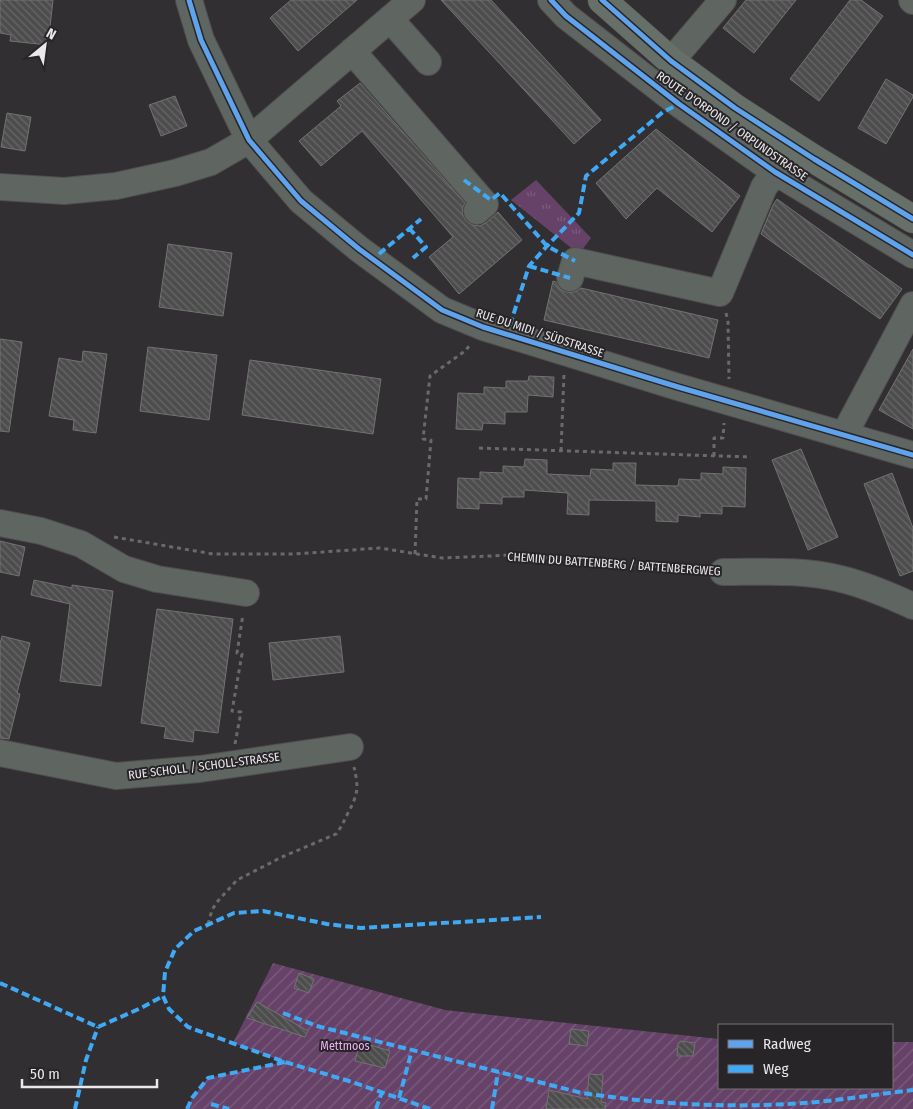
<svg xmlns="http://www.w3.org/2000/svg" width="913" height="1109" font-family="'Fira Sans Condensed',sans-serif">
  <defs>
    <pattern id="park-tufts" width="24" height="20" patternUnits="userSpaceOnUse" patternTransform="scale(1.25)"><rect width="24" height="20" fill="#664268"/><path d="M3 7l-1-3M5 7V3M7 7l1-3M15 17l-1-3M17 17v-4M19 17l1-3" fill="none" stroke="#7c5d7e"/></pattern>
    <pattern id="garden-furrows" width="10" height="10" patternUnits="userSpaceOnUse" patternTransform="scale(1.25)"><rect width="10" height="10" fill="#664268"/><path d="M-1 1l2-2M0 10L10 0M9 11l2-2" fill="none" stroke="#7c5d7e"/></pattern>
    <pattern id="building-back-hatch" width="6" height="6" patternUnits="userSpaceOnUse" patternTransform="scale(1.25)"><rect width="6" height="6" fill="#4e4d4e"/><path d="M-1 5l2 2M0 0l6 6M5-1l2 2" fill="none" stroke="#686768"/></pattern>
  </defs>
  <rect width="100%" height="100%" fill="#312f31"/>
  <!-- park -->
  <path fill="url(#park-tufts)" d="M536,180l55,58 -12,16 -68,-54z"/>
  <!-- garden -->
  <path fill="url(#garden-furrows)" d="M273,963l172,47 274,29v49h173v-46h21v67h-726l5,-11 16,-20 76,-16 -51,-19z"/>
  <!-- building -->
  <path fill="url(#building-back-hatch)" stroke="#737273" d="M0,0h53l-5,45 -38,-4 1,-6 -11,-2z
    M291,0h66l-59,51 -28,-33z
    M441,0h50l110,120 -27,24z
    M746,0h50l-42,53 -31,-25z
    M850,0h11l22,16 -64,85 -29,-22z
    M886,79l27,16v2l-27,47 -28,-16z
    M360,83l105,120 -2,4 -1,6 4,8 7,4 7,1 7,-4 11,-10 24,28 -63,54 -30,-37 24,-20 -91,-106 -41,35 -22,-25 42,-35 -4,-5z
    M175,96l12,30 -26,10 -12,-31z
    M7,113l24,4 -6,34 -24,-4z
    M656,129l84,67 -28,36 -55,-44 -31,31 -30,-36z
    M777,199l125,90 -22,30 -119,-85 12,-29z
    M168,244l64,9 -9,63 -64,-9z
    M553,281l3,1 4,7 6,3h8l7,-4 137,32 -9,38 -165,-38z
    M0,339l22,3 -13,90 -9,-1z
    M148,347l69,8 -8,65 -69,-9z
    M913,349v80l-34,-19z
    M83,351l24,3 -11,79 -23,-3 1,-10 -25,-4 10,-58 23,4z
    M250,360l131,19 -8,55 -131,-19z
    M529,376l25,1 -1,20 -25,-2 -1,17h-22v12l-22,-1 -1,7 -26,-1 2,-36 26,1v-7l22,1v-7h22z
    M801,449l37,88 -30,13 -36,-90z
    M525,459l22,1v14l43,2 1,-7 22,1v-7h23l-1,22 43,1 1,-7 22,1v-7l22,1v-7l23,1 -1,39 -23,-1v8l-22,-1v4l-22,-2v7l-22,-1v-20l-67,-1v15l-22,-1 1,-21 -44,-3v7h-22v7l-23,-1v6l-22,-1 1,-30 22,1v-7l23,1v-7l21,1z
    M892,473l21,55v43l-13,5 -36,-92z
    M0,541l25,6 -6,29 -19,-4z
    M34,580l38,8v-3l41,6 -12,95 -41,-5 10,-77 -39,-9z
    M157,609l76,10 -15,114 -24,-3 -1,12 -29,-4 2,-11 -25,-4z
    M2,636l28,7 -13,50 3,1 -11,45 -9,-1v-94z
    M340,636l4,36 -71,8 -4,-37z
    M299,973l15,6 -5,14 -15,-5z
    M257,1002l51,29 -3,6 -58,-19z
    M571,1029l18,2 -2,15 -18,-2z
    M680,1041l15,2 -2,13h-16l1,-13h2z
    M360,1042l30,9 -5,17 -30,-7z
    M589,1074l14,1 -2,27 5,1 -1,6h-59l3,-19 38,9z"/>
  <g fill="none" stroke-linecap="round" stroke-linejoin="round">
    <!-- minor casing -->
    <g stroke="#4f4d4f" stroke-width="28">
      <path id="minor" d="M189,0l12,40 48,100 52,61 58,48 83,61 41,17 195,60 235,68
        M551,0l15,16 113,88 96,68 138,83
        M912,0l1,1
        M390,19l38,43
        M352,51l133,153 -8,7
        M671,61l52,-61
        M0,187l64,4 52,-5 59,-13 36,-11 38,-22 163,-140
        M570,278l5,-17 145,32 44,-106 11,-15
        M844,435l69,-130
        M0,523l41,8 40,13 43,25 33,10 89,14
        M723,572c39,0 80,-3 118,7 25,6 48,16 72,27
        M0,753l116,23 84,-7 150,-22"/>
    </g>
    <!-- major casing -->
    <g stroke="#4f4d4f" stroke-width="29">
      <path id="major" d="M602,0l69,61 64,47 79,51 99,60"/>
    </g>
    <!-- path -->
    <path stroke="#686b68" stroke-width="3" stroke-dasharray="4 4" stroke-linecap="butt" d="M726,313l2,9 1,57
      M479,448l272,9
      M561,451l3,-78
      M714,456v-18h9l1,-15
      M114,537l99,17h81l86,-6 62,10 70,-3 190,15
      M415,554l2,-55h9l5,-59 -8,-1 7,-63 35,-25 5,-6
      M235,744l6,-32 -9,-1 10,-57 -5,-1 6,-39
      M208,924l4,-14 5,-8 20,-22 45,-23 54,-23c5,-6 8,-13 12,-21 10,-19 11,-25 6,-46"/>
    <!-- minor -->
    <use href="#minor" stroke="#5f6560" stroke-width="26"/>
    <!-- major -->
    <use href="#major" stroke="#677068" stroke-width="28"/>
    <!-- quiet -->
    <path stroke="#3fa9f5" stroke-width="4" stroke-dasharray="8 4" stroke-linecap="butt" d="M464,180l27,20 9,-7 47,53 28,15
      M409,228l17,19 -13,11
      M379,254l42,-35
      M529,266l41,12
      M510,325l19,-59 18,-20 32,-33 7,-37 77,-64 16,-8
      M0,983l98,44 43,-19 22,-12
      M283,1013l34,13 265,67c67,10 137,15 206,11 42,-2 83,-9 125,-14
      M399,1098l13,-48
      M211,1104l18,5
      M75,1109l11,-49 12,-33
      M187,1109l5,-11 16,-20 77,-16
      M376,1109l6,-17
      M430,1109l-81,-28 -64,-19 -97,-35 -19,-18 -6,-13 2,-24 10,-23 19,-18 40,-18 29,-2 64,13 34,4 180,-11
      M492,1109l6,-37"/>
    <!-- cycleway casing -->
    <g stroke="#282528" stroke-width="8">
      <path id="cycleway" d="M189,0l12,40 48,100 52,61 58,48 83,61 41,17 195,60 235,68
        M551,0l15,16 113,88 96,68 138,83
        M602,0l69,61 64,47 79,51 99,60"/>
    </g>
    <!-- cycleway -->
    <use href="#cycleway" stroke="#60a3ed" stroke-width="5"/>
  </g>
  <g text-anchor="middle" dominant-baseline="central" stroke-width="4" stroke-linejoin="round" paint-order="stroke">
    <!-- street labels -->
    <g font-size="12" fill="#eae8ea" stroke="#282528">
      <text transform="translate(732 126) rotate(35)">ROUTE D'ORPOND / ORPUNDSTRASSE</text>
      <text transform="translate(540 333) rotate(18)">RUE DU MIDI / SÜDSTRASSE</text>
      <text transform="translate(614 564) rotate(4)">CHEMIN DU BATTENBERG / BATTENBERGWEG</text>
      <text transform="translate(204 766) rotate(-7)">RUE SCHOLL / SCHOLL-STRASSE</text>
    </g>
    <!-- park labels -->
    <g font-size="12" fill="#f1b0f5" stroke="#282528">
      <text x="345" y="1046">Mettmoos</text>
    </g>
  </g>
  <!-- legend -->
  <rect x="718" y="1024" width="175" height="65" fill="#282528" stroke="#767376"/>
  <rect x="728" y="1040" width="25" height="8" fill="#60a3ed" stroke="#767376"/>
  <text x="763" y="1049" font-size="15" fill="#eae8ea">Radweg</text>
  <rect x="728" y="1065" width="25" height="8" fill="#3fa9f5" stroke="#767376"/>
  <text x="763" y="1074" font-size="15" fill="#eae8ea">Weg</text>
  <!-- north arrow -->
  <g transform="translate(45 45) rotate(29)" stroke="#282528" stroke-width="4" paint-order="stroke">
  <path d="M0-4L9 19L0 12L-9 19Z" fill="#eae8ea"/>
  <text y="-8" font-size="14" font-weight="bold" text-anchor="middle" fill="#eae8ea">N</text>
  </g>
  <!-- scale -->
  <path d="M22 1079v8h135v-8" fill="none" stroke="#eae8ea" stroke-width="2.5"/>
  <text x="30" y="1079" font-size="15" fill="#eae8ea" stroke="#282528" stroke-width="4" paint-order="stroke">50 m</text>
</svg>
